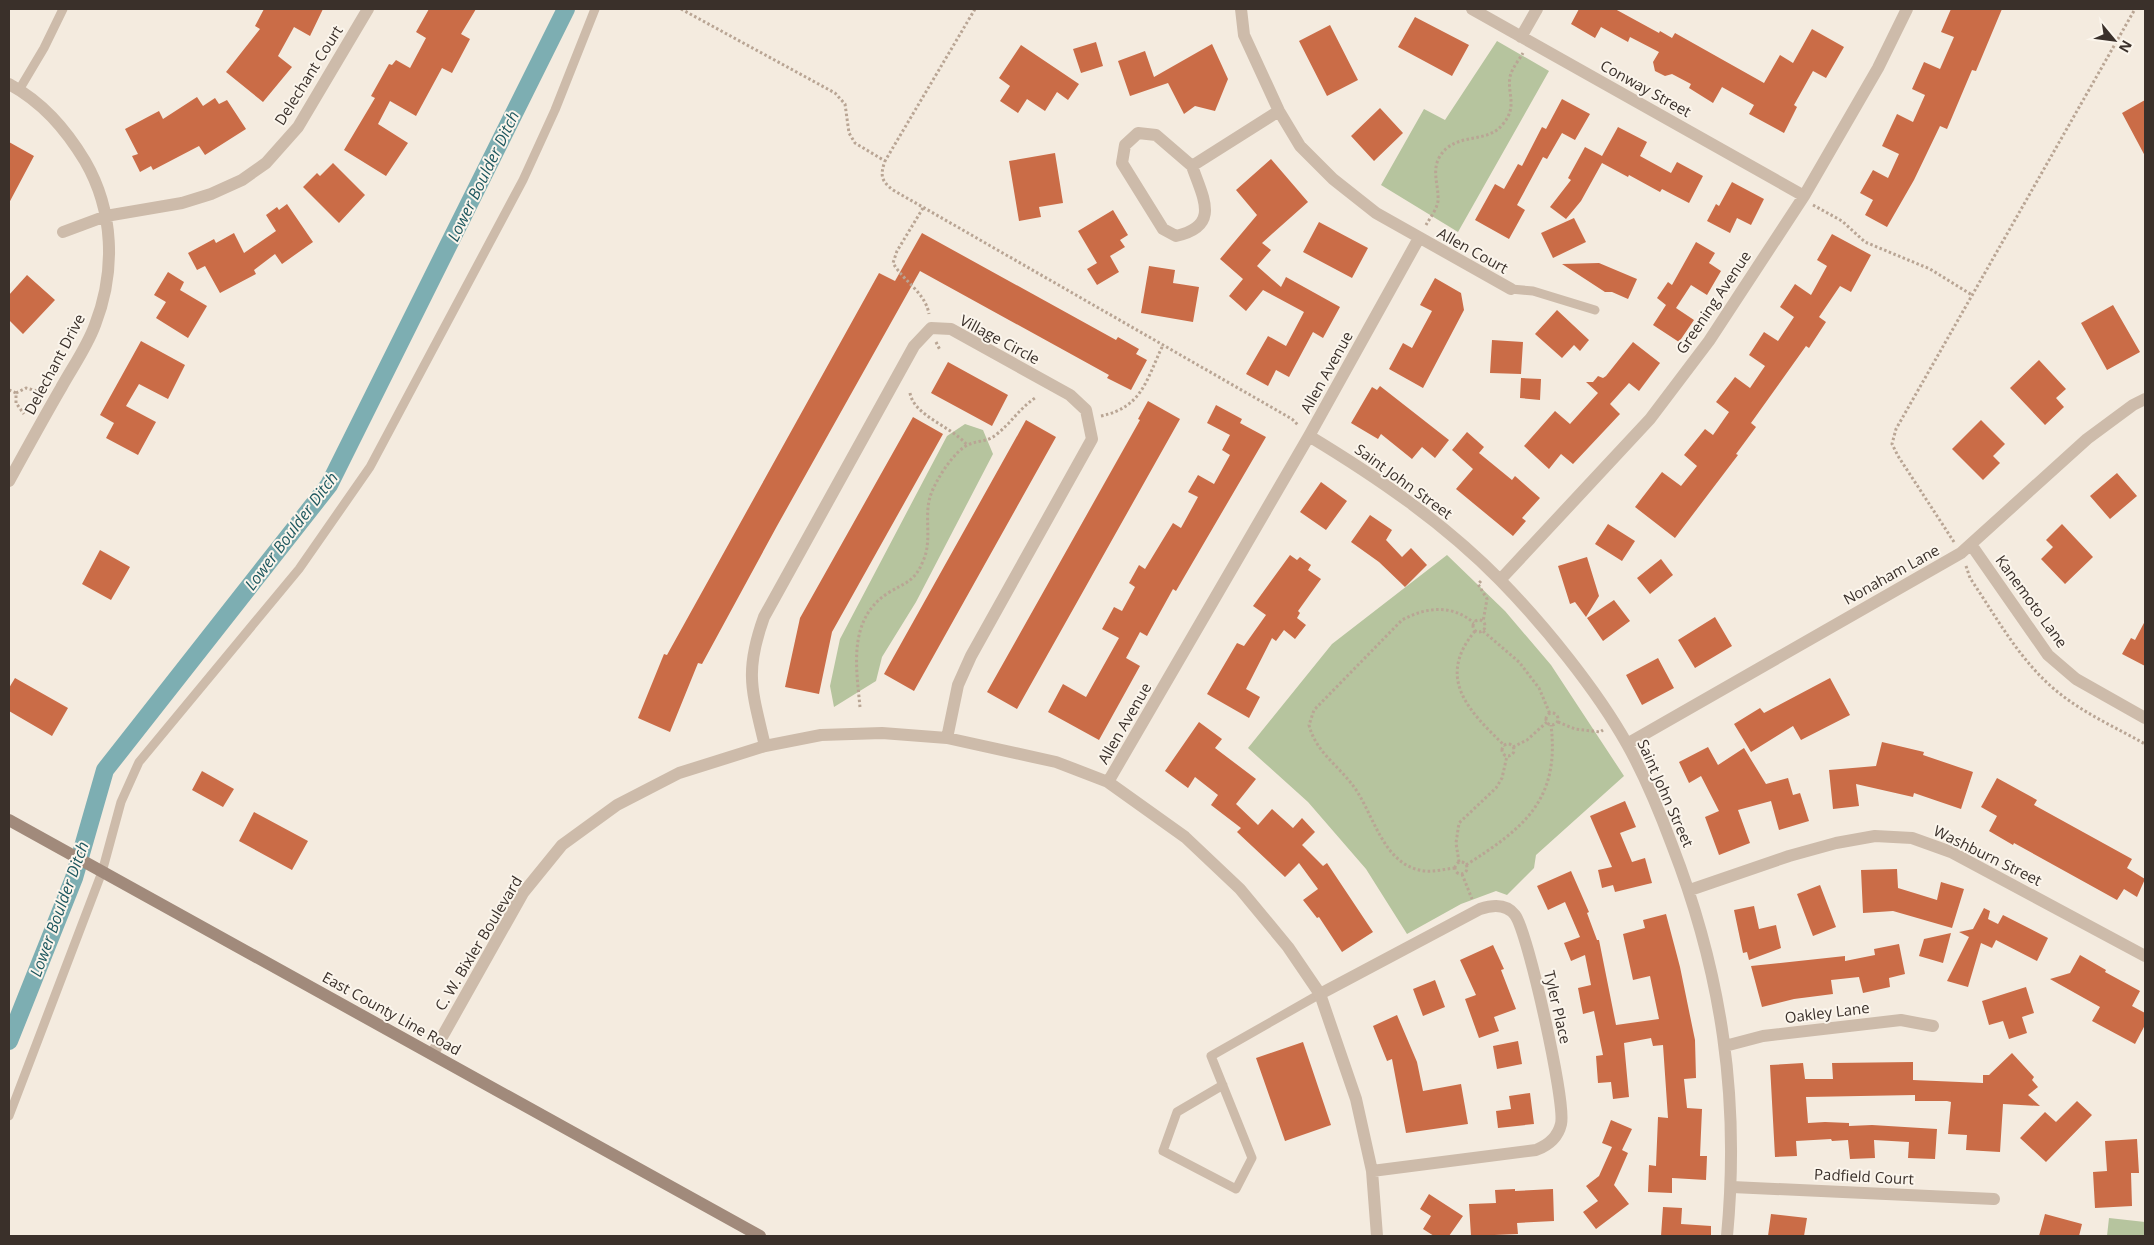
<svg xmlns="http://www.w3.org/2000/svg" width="2154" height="1245" font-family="'Open Sans',sans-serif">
  <rect width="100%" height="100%" fill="#f4ebdf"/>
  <!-- green -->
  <path fill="#b6c49e" d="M1497,41l52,30 -91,161 -77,-47 43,-76 21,11z
    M965,424l18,6 10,24 -77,148 -34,55 -6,24 -42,26 -4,-21 10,-47 107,-203z
    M1447,555l58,56 46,54 73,111 -88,79 -2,13 -27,27 -11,-4 -35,13 -54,30 -41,-65 -58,-67 -60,-54 84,-104z
    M2109,1218l36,4v14h-38z"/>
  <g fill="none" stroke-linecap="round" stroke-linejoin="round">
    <!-- canal -->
    <path stroke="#7daeb2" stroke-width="18" d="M9,1041l65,-163 31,-108 224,-285 237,-476"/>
  </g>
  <!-- building -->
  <path fill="#ca6c47" d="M264,9h59l-13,27 -16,-9 -16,29 14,11 -29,35 -37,-30 34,-43 -5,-3z
    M429,9h47l-15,25 9,5 -18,34 -10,-5 -26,48 -26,-15 -12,23 30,19 -22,33 -42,-26 31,-52 -4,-2 18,-32 3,1 4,-5 14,8 16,-30 -10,-6z
    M1579,9h36l44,24 1,-2 12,7 3,-5 89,50 16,-28 13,8 19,-34 32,18 -18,31 -13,-7 -19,34 3,2 -13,26 -35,-19 5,-9 -32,-18 -9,16 -24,-15 2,-4 -19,-10 -7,2 -10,-5 -2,-9 6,-10 -29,-15 -2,5 -27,-15 -6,11 -24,-14z
    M1951,9h51l-26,62 -4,-1 -25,59 -7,-3 -26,54 -27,47 -22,-12 8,-15 -13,-7 13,-23 15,8 11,-24 -17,-8 15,-32 16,8 12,-27 -13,-6 12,-27 16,7 14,-32 -13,-5z
    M1415,17l54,28 -17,31 -54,-29z
    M1330,25l28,55 -31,16 -28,-55z
    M1096,42l7,24 -22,7 -8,-24z
    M1212,44l16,35 -13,32 -20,-5 -11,8 -16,-31 -38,13 -12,-35 27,-10 9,26z
    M1021,45l58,39 -11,16 -11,-8 -12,19 -18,-12 -9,14 -18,-12 10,-15 -11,-8z
    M197,97l6,9 12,-8 4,6 8,-4 19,29 -41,26 -6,-9 -46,24 -2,-4 -11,6 -8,-16 6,-2 -13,-25 34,-18 4,8z
    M1562,99l28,15 -15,26 -13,-7 -15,26 -4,-2 -26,48 8,5 -16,29 -34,-19 20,-36 9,5 14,-25 4,2 20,-39 4,2z
    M2145,100v56l-23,-43z
    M1380,108l23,25 -29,28 -23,-25z
    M1618,127l29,15 -7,14 31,17 6,-11 26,14 -14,27 -27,-14 -2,3 -31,-17 -1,2 -26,-14 -21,38 -15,18 -16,-12 21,-27 -3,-2 17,-31 17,9z
    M9,142l25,14 -25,47z
    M1055,153l8,50 -24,4 2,10 -22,4 -10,-60z
    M1271,159l37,43 -46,41 9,7 -14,16 24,21 5,-10 54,30 -17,31 -10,-6 -24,45 -13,-7 -8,16 -22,-12 22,-38 18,10 18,-34 -41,-22 -17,21 -17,-15 14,-17 -23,-20 37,-44 -21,-25z
    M333,163l32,32 -26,28 -36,-36 14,-14 3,3z
    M1732,182l32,17 -13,26 -14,-7 -7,15 -23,-12 9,-17 3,2z
    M287,204l26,38 -31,22 -7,-10 -21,16 2,4 -36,19 -15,-27 -8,4 -9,-17 26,-14 2,4 18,-10 10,20 32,-22 -10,-16 11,-8 2,3z
    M1113,210l15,25 -8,5 5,7 -15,9 9,16 -22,13 -10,-16 10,-6 -19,-32z
    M1574,218l12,24 -33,16 -12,-25z
    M1319,222l49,26 -16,30 -49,-26z
    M922,233l194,107 2,-3 21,12 -3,5 11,6 -16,30 -24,-12 2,-3 -189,-104 -143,255 -75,138 -4,-1 -28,69 -32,-14 26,-64 3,1 212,-382 16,8z
    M1832,234l39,21 -20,37 -11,-6 -21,31 7,5 -17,26 -3,-2 -55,77 5,4 -20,27 2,1 -63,83 -40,-31 27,-35 19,14 16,-20 -13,-11 21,-26 8,6 16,-23 -13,-10 19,-25 15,11 15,-22 -16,-11 15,-23 14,9 16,-24 -14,-10 15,-23 16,11 16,-29 -10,-6z
    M1696,242l19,11 -6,10 12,8 -14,24 -16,-10 -15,23 18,12 -15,22 -26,-17 13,-20 -9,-7 11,-16 4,3z
    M1599,263l38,16 -9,20 -16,-7h-7l-43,-28z
    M1149,266l26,4 -2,13 26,4 -6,35 -52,-9z
    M168,272l16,10 -4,8 27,16 -19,32 -32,-20 10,-16 -12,-7z
    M27,275l28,25 -32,34 -14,-14v-25z
    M1435,278l26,15 3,17 -41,78 -34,-19 14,-26 9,5 20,-37 -12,-6z
    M2113,305l27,47 -33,18 -26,-47z
    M1557,310l32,30 -9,11 -6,-6 -12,13 -27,-24z
    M1492,340l31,2 -2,32 -31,-1z
    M141,341l44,24 -17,34 -29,-15 -13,22 30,16 -18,33 -32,-17 8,-15 -14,-8z
    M1633,342l27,21 -21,28 -10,-8 -19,21 10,10 -47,50 -12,-10 -12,15 -25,-23 31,-35 15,13 28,-31 -12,-11h7l5,-6 5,2 3,-2z
    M2039,360l27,29 -10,9 8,9 -19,18 -35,-37z
    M948,362l60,33 -16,31 -61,-33z
    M1521,378l20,1 -1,21 -20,-2z
    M1380,386l69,54 -14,18 -13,-11 -10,12 -31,-25 -3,5 -27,-16 21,-36 5,3z
    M1148,401l32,18 -163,290 -30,-17 153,-272 -2,-1z
    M1216,405l26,14 -2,4 26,14 -90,154 -3,-2 -26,47 -7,-4 -14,26 14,8 -41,74 -51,-28 15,-28 23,13 33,-59 -17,-9 12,-22 8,4 13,-24 -6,-4 10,-18 6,4 28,-46 8,5 17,-31 -10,-5 10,-17 16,9 16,-29 -8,-5 8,-15 -23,-12z
    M913,417l30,17 -111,198 -13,62 -34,-7 15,-69z
    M1026,420l30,17 -142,254 -30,-17z
    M1981,420l24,24 -12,12 7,7 -17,17 -31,-31z
    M1467,432l17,15 -5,6 33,27 3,-4 25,22 -18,20 4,3 -13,15 -57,-47 17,-20 -21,-19z
    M2117,473l20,23 -27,23 -20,-23z
    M1321,482l26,19 -21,29 -26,-18z
    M1370,515l22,15 -6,10 16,17 9,-9 16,17 -22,22 -26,-25 -28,-20z
    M1608,524l27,17 -13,20 -27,-17z
    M2062,524l31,33 -28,27 -24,-25 12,-12 -7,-7z
    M100,550l30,17 -19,33 -29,-16z
    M1290,555l7,5 3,-3 11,8 -3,5 13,9 -23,32 2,2 -3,5 9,7 -11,14 -11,-9 -8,11 -4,-3 -26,51 14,8 -11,21 -42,-24 30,-51 7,3 22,-31 -13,-9z
    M1587,557l12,39 -13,21 -11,-15 -5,2 -12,-38z
    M1661,559l12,16 -23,19 -13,-16z
    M1614,600l16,21 -27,20 -16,-23z
    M1715,617l17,29 -37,22 -17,-28z
    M2145,621v45l-23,-12 9,-16 4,2z
    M1658,658l16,30 -32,17 -16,-30z
    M15,678l53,30 -16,28 -43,-25v-23z
    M1830,678l20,37 -49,25 -8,-14 -42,26 -17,-28 26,-16 4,5z
    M1199,722l23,17 -7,9 41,31 -20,25 22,21 14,-16 21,19 9,-10 13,14 -13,13 21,21 4,-3 46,69 -31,20 -23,-35 -2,1 -14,-18 15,-11 -19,-26 -14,14 -48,-45 4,-4 -30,-23 7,-10 -23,-18 -7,11 -23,-17z
    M1882,742l42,10 -1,3 50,17 -12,37 -47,-16 -1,4 -57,-13 3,22 -26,3 -4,-39 47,-4z
    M1708,747l10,18 26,-17 22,36 22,-6 5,17 7,-2 9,28 -30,9 -8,-29 -33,9 12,33 -31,12 -14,-38 14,-6 -18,-35 -12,7 -10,-21z
    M202,771l32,18 -11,18 -31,-17z
    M1997,778l40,22 -3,5 98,54 -5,9 18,11 -8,18 -13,-8 -7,11 -103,-57 -1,2 -24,-14 8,-15 -16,-9z
    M1625,801l11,26 -16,6 12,29 13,-4 7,25 -37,9 -2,-7 -11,3 -4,-18 14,-3 -22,-51z
    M254,812l54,29 -16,29 -53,-29z
    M1897,869l1,19 39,12 4,-18 23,7 -12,39 -59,-17 -30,2 -2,-43z
    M1571,871l18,41 -2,1 10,27h2l17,85 43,-6 -9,-43 -17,4 -10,-46 22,-6 -2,-8 23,-6 14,53 15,73 1,38 -12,1 3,29 15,1 -2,47h7l-1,24 -34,-2v15l-24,-1 1,-27 7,1 2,-49 10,1 -5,-73 -10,1 -2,-8 -27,5 5,54 -16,2 -2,-17 -13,1 -2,-27 7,-1 -9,-44 -11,3 -5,-26 13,-3 -6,-30 -14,6 -7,-18 16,-6 -15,-35 -17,8 -11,-24z
    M1820,885l16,42 -23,9 -16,-42z
    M1754,906l5,23 17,-4 5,23 -32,12 -2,-8 -4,1 -9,-43z
    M1984,908l6,3 -2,8 10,5 5,-9 45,23 -11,23 -41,-21 -4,8 -11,-5 -13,44 -21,-6 22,-44 -10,-5 14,-3z
    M1951,933l-8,30 -24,-7 5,-17z
    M1899,944l6,30 -16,4 1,9 -27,6 -4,-16 -28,3 2,14 -39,5 -32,8 -11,-41 94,-10v5l30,-6 -1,-6z
    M1493,945l11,24 -3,1 15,39 -22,8 5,14 -20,7 -14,-39 11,-4 -16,-35z
    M2080,955l26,15 -1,2 35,19 -8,15 13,7v12l-10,19 -43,-23 8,-14 -50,-28 20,-6z
    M1435,980l10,27 -22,9 -10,-27z
    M2026,987l8,26 -12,4 5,16 -18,6 -6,-18 -14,4 -7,-24z
    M1397,1015l20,47 6,29 38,-7 7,40 -62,9 -14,-74 -5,2 -14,-35z
    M1518,1041l4,23 -25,5 -4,-23z
    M1303,1042l28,83 -46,16 -29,-83z
    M2012,1053l22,24 -2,3 6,7 -10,8 12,11 -37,-2 -3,48 -34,-2 1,-15 -19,-1 3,-32 -4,-1h-32v-6l-109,2 2,26 17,-1 24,1v3l23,-1 65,4 -2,30 -27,-1 1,-16 -35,-2 1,18 -25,1 -2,-19 -16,1 -1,-2 -35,2 1,15 -22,1 -5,-92 33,-2 2,16h28l-1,-16 81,-1v18l70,3v-8h6z
    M1530,1093l4,31 -36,4 -2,-17 15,-2 -2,-13z
    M2077,1101l15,14 -46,47 -26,-24 25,-26 11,10z
    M1611,1120l21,9 -10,21 6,3 -14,32 15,19 -33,25 -13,-17 15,-11 -12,-15 13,-10 13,-29 -10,-4z
    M2137,1139l2,34h-8l1,33 -37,2 -2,-36 14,-1 -2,-30z
    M1515,1189v2l38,-2 1,32 -37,2 1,11 -47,2 -2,-32 27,-1 -1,-13z
    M1429,1194l34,22 -14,20h-15l-11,-7 8,-13 -11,-7z
    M1663,1207l19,1 -1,16 30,2v10h-50z
    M1771,1214l36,4 -3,18h-36z
    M2045,1214l37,10 -3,12h-40z"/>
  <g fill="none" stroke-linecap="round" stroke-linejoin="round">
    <!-- path -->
    <path stroke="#b9a594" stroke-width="3" stroke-dasharray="2.5 2.5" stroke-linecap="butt" d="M681,9l154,84 10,11 4,29 6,10 30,18
      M975,9l-90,152c-5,14 -4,20 8,29l399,229 7,7
      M1813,205l29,16 23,21 65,27 42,26
      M923,208l-26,43 -4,12c11,19 32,29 36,51
      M1426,225c4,-7 11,-16 12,-24 1,-16 -7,-30 2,-45 16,-25 47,-11 63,-32 15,-18 4,-30 7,-47 2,-9 9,-17 13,-24
      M936,342l4,8
      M9,390l7,3v10l8,11
      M16,393l10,-5 11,3
      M910,393c4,23 41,33 57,52
      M1101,416c42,-9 45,-36 62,-71
      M1954,542l-56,-86 -6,-12 4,-15 239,-420
      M1966,566l4,12c27,40 51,85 89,115 26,21 58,35 86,51
      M1481,581l-3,3 9,15 -4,23
      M1473 626a6 6 0 1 1 12 0a6 6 0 1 1-12 0Z
      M1475,631c-40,48 -5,81 30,115
      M1483,631l36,31 20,26 11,26
      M860,707c-4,-41 -12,-88 28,-114 16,-10 27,-11 35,-32 10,-21 0,-45 8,-67 5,-14 24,-45 39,-50 10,-4 18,-2 27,-10 15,-12 21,-24 38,-36
      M1546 719a6 6 0 1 1 12 0a6 6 0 1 1-12 0Z
      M1558,722l17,7 25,3 3,-2
      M1502 750a6 6 0 1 1 12 0a6 6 0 1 1-12 0Z
      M1513,747l14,-7 20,-18
      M1459,862l-3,-19 3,-20 37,-35 6,-10 5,-22
      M1455 868a6 6 0 1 1 12 0a6 6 0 1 1-12 0Z
      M1466,865c58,-37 94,-65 85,-140
      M1455,868c-10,1 -21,4 -31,3 -43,-6 -50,-60 -73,-88 -15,-19 -36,-33 -42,-58l5,-15 88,-90c24,-13 50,-16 72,3
      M1462,874l10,25"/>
    <!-- service -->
    <path stroke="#cdbbaa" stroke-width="9" d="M19,90l25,-42 19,-39
      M1511,289l22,2 62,19
      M1223,1085l-46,27 -14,39 73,38 16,-31 -41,-102 109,-62
      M9,1116l93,-244 19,-70 18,-40 160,-193 71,-102 153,-287 32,-70 40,-101"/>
    <!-- minor -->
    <path stroke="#cdbbaa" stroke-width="12" d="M1241,9l3,26 35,76 21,35 33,33 43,34 135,76
      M1472,9l332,187
      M1521,37l16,-28
      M9,84c33,18 56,44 76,77 29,50 31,110 10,164 -8,22 -23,43 -34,63 -18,31 -35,62 -52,93
      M1192,166c11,32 29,60 -16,70l-13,-7 -41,-66 3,-18 13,-12 18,2 36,31 87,-55
      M63,232l43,-16 76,-13 29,-9 31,-14 24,-17 32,-36 70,-118
      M1309,436c68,41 135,87 191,144 44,45 96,109 127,164 18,32 32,66 45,101 50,129 68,253 55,391
      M1972,546l76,109 28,24 69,39
      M1500,580l150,-161 59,-78 95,-145 74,-128 29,-59
      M1627,744l334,-191 126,-114 46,-34 12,-6
      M765,746c-13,-56 -21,-73 -1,-129l150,-271 17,-18 20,1 119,66 16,15 6,29 -121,217 -13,29 -11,53
      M1108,782l201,-346 110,-198
      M1690,890l99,-34 47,-13 39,-7 37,2 39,14 194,104
      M1320,994l160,-85c12,-4 26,-6 35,6 13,17 51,188 46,209 -3,13 -12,21 -25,26l-164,21
      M1725,1046l38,-10 138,-16 32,6
      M433,1053l90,-160 39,-48 55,-40 62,-32 86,-27 56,-11 61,-2 65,5 109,24 52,20 77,55 55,52 48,58 32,47 36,105 16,72 5,65
      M1732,1187l262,12"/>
    <!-- secondary -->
    <path stroke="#a18a7b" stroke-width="12" d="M9,820l751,416"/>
  </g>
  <g text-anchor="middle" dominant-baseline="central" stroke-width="4" stroke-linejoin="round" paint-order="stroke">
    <!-- street labels -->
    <g font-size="15" fill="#3a302a" stroke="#fbf5ec">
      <text transform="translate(308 75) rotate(-58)">Delechant Court</text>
      <text transform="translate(1646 88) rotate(29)">Conway Street</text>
      <text transform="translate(1473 250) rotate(29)">Allen Court</text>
      <text transform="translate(1713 302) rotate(-56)">Greening Avenue</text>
      <text transform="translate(1000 339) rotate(28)">Village Circle</text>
      <text transform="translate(54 364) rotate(-62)">Delechant Drive</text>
      <text transform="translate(1326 372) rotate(-61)">Allen Avenue</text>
      <text transform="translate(1404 481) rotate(36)">Saint John Street</text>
      <text transform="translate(1891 574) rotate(-29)">Nonaham Lane</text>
      <text transform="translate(2032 601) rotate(54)">Kanemoto Lane</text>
      <text transform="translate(1124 723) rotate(-60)">Allen Avenue</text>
      <text transform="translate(1666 793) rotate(66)">Saint John Street</text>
      <text transform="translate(1988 855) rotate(26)">Washburn Street</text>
      <text transform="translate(478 943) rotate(-59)">C. W. Bixler Boulevard</text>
      <text transform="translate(1558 1007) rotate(77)">Tyler Place</text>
      <text transform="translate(1827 1012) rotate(-7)">Oakley Lane</text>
      <text transform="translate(392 1013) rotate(29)">East County Line Road</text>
      <text transform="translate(1864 1176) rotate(3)">Padfield Court</text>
    </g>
    <!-- water labels -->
    <g font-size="16" font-style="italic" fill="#1d575e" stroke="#fbf5ec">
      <text transform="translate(483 176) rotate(-64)">Lower Boulder Ditch</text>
      <text transform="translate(291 531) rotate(-53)">Lower Boulder Ditch</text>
      <text transform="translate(59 909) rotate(-70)">Lower Boulder Ditch</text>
    </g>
  </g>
  <!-- border -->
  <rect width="2154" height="1245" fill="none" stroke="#3a302a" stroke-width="20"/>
  <!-- north arrow -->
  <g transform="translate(2114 40) rotate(119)" stroke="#fbf5ec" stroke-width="4" paint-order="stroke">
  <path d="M0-4L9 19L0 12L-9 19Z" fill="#3a302a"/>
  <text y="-8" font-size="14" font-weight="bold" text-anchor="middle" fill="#3a302a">N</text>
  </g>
</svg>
